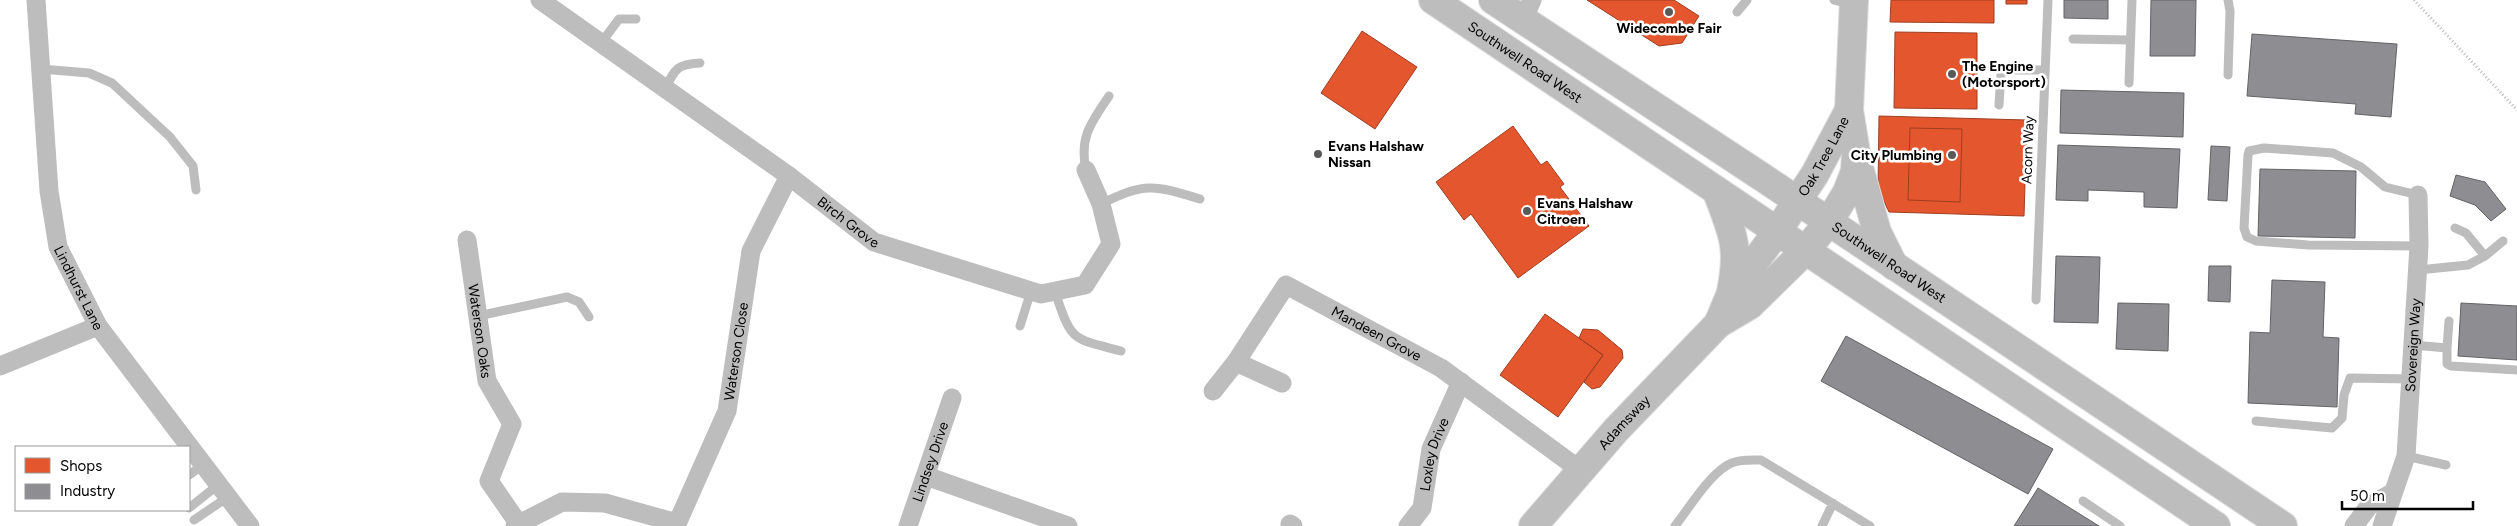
<svg xmlns="http://www.w3.org/2000/svg" width="2517" height="526" font-family="Figtree,sans-serif">
  <rect width="100%" height="100%" fill="#fff"/>
  <!-- shops -->
  <path fill="#e4572e" stroke="#a03d20" d="M1587,0h87l25,16 -17,27 -23,3z
    M1891,0h103v23l-104,-1z
    M2006,0h21v4h-21z
    M1362,31l55,36 -42,62 -54,-36z
    M1895,32l82,1v76l-83,-1z
    M1879,116l148,4 -3,96 -135,-4 -11,-23z
    M1513,126l28,39 6,-4 17,23 -4,3 29,39 -71,52 -47,-64 -7,6 -28,-38z
    M1910,128l52,1 -2,73 -52,-2z
    M1545,314l58,41 -45,62 -58,-42z
    M1583,329l15,1 24,20 1,8 -23,29 -8,2 -8,-7 19,-27 -24,-17z"/>
  <!-- industry -->
  <path fill="#8d8d92" stroke="#636366" d="M2064,0h44v19l-44,-1z
    M2151,0h45l-1,56h-45z
    M2252,34l145,10 -6,73 -36,-3 1,-10 -109,-8z
    M2061,90l123,3 -1,44 -123,-4z
    M2058,145l122,4 -3,59 -33,-1v-15l-56,-2v11l-32,-1z
    M2211,146l19,1 -3,54 -19,-1z
    M2260,169l96,2 -1,67 -97,-2z
    M2456,175l29,7 21,27 -15,12 -16,-16 -25,-9z
    M2056,256l44,1 -2,66 -44,-1z
    M2209,266h22l-1,36 -22,-1z
    M2272,280l53,2 -2,55 16,1 -2,69 -89,-4 2,-71 20,1z
    M2118,303l51,1 -1,47 -52,-2z
    M2461,303l56,3v54l-59,-4z
    M1846,336l207,113 -25,45 -207,-113z
    M2038,488l61,38h-85z"/>
  <g fill="none" stroke-linecap="round" stroke-linejoin="round">
    <!-- primary casing -->
    <g stroke="#dbdbdb" stroke-width="30">
      <g id="primary">
        <path id="s9" d="M1433,0l783,526"/>
        <path id="s10" d="M1493,0l269,177 521,349"/>
        <path d="M1857,160l20,72 17,34"/>
        <path d="M1717,192c16,42 23,55 14,100"/>
        <path id="s11" d="M1718,324l13,-31 46,-61 38,-58 34,-64"/>
        <path id="s12" d="M1533,526l83,-96 102,-106 32,-19 55,-54 23,-28 19,-31 8,-21 1,-18 -7,-43 5,-110"/>
      </g>
    </g>
    <!-- path -->
    <path stroke="#b8b8b8" stroke-width="3" stroke-dasharray="1 2.5" stroke-linecap="butt" d="M2414,0l103,110"/>
    <!-- service -->
    <path stroke="#bdbdbd" stroke-width="9" d="M1834,0l17,4
      M1737,12l10,-12
      M2073,39l57,1
      M601,43l18,-24h17
      M41,69l48,4 23,10 58,54 23,29 3,24
      M2228,75l2,-64 -2,-11
      M2129,83l3,-83
      M665,89c10,-20 12,-25 35,-26
      M1999,105l2,-31 5,-4h39
      M1086,170c-7,-33 5,-47 23,-74
      M2418,195l-33,-8 -24,-20 -28,-14 -69,-5 -15,3 -1,4 -4,73 3,9 9,4 52,4 111,1
      M1101,204c44,-22 53,-19 99,-5
      M2485,256l18,-15
      M2418,270l50,-5 17,-9 -19,-23 -11,-5
      M1055,292c17,50 16,46 66,59
      M2036,300l12,-300
      M478,316l89,-19 12,5 10,15
      M1020,326l11,-35
      M2413,345l34,3v16l4,2 66,4
      M2447,348l2,-27
      M2256,421l76,7 10,-10 2,-23 6,-17 61,1
      M2406,456l40,9
      M189,475l14,-10
      M2083,501l37,25
      M189,508l29,-23
      M194,520l34,-23
      M1675,526c14,-18 32,-48 51,-60 10,-7 24,-6 35,-6l109,66
      M1822,526l11,-23"/>
    <!-- minor -->
    <g stroke="#bdbdbd" stroke-width="19">
      <path id="s1" d="M36,0l13,191 9,56 40,79 152,200"/>
      <path id="s2" d="M540,0l249,176 85,66 157,49 10,3 44,-9 26,-41 -10,-40 -15,-34"/>
      <path d="M1523,20l9,-20"/>
      <path id="s3" d="M467,240l20,141 25,43 -23,57 29,42"/>
      <path d="M0,366l98,-40"/>
      <path id="s4" d="M1282,383l-46,-21 50,-77 155,83 139,102"/>
      <path d="M1213,391l23,-29"/>
      <path d="M926,476l142,50"/>
      <path d="M1290,524l3,2"/>
      <path d="M515,526l47,-24 43,1 72,20"/>
      <path id="s5" d="M676,526l51,-115 24,-160 38,-75"/>
      <path id="s6" d="M908,526l44,-128"/>
      <path id="s7" d="M1408,526l14,-18 9,-59 30,-67"/>
      <path d="M2354,526l15,-20 23,-13"/>
      <path id="s8" d="M2382,526l24,-70 13,-210 -1,-51"/>
    </g>
    <!-- primary -->
    <use href="#primary" stroke="#bdbdbd" stroke-width="28"/>
  </g>
  <!-- markers -->
  <g fill="#595959" stroke="#fff" stroke-width="2">
    <circle cx="1669" cy="12" r="5"/>
    <circle cx="1952" cy="74" r="5"/>
    <circle cx="1318" cy="154" r="5"/>
    <circle cx="1952" cy="155" r="5"/>
    <circle cx="1527" cy="211" r="5"/>
  </g>
  <g text-anchor="middle" dominant-baseline="central" stroke-width="5" stroke-linejoin="round" paint-order="stroke">
    <!-- poi labels -->
    <g font-size="14" font-weight="bold" fill="#000" stroke="#fff" text-anchor="start">
      <text x="1669" y="28" text-anchor="middle">Widecombe Fair</text>
      <text x="1962" y="66">The Engine<tspan x="1962" dy="16">(Motorsport)</tspan></text>
      <text x="1328" y="146">Evans Halshaw<tspan x="1328" dy="16">Nissan</tspan></text>
      <text x="1942" y="155" text-anchor="end">City Plumbing</text>
      <text x="1537" y="203">Evans Halshaw<tspan x="1537" dy="16">Citroen</tspan></text>
    </g>
    <!-- street labels -->
    <g font-size="14" fill="#000" stroke="#fff">
      <text stroke="none"><textPath href="#s9" startOffset="111">Southwell Road West</textPath></text>
      <text transform="translate(2028 150) rotate(-88)">Acorn Way</text>
      <text stroke="none"><textPath href="#s11" startOffset="199">Oak Tree Lane</textPath></text>
      <text stroke="none"><textPath href="#s2" startOffset="380">Birch Grove</textPath></text>
      <text stroke="none"><textPath href="#s10" startOffset="475">Southwell Road West</textPath></text>
      <text stroke="none"><textPath href="#s1" startOffset="294">Lindhurst Lane</textPath></text>
      <text stroke="none"><textPath href="#s3" startOffset="92">Waterson Oaks</textPath></text>
      <text stroke="none"><textPath href="#s4" startOffset="245">Mandeen Grove</textPath></text>
      <text stroke="none"><textPath href="#s8" startOffset="185">Sovereign Way</textPath></text>
      <text stroke="none"><textPath href="#s5" startOffset="186">Waterson Close</textPath></text>
      <text stroke="none"><textPath href="#s12" startOffset="138">Adamsway</textPath></text>
      <text stroke="none"><textPath href="#s7" startOffset="78">Loxley Drive</textPath></text>
      <text stroke="none"><textPath href="#s6" startOffset="68">Lindsey Drive</textPath></text>
    </g>
  </g>
  <!-- legend -->
  <rect x="15" y="446" width="175" height="65" fill="#ffffff" stroke="#999999"/>
  <rect x="25" y="458" width="25" height="15" fill="#e4572e" stroke="#999999"/>
  <text x="60" y="471" font-size="15" fill="#000000">Shops</text>
  <rect x="25" y="484" width="25" height="15" fill="#8d8d92" stroke="#999999"/>
  <text x="60" y="496" font-size="15" fill="#000000">Industry</text>
  <!-- scale -->
  <path d="M2342 501v8h131v-8" fill="none" stroke="#000000" stroke-width="2.5"/>
  <text x="2350" y="501" font-size="15" fill="#000000" stroke="#ffffff" stroke-width="4" paint-order="stroke">50 m</text>
</svg>
